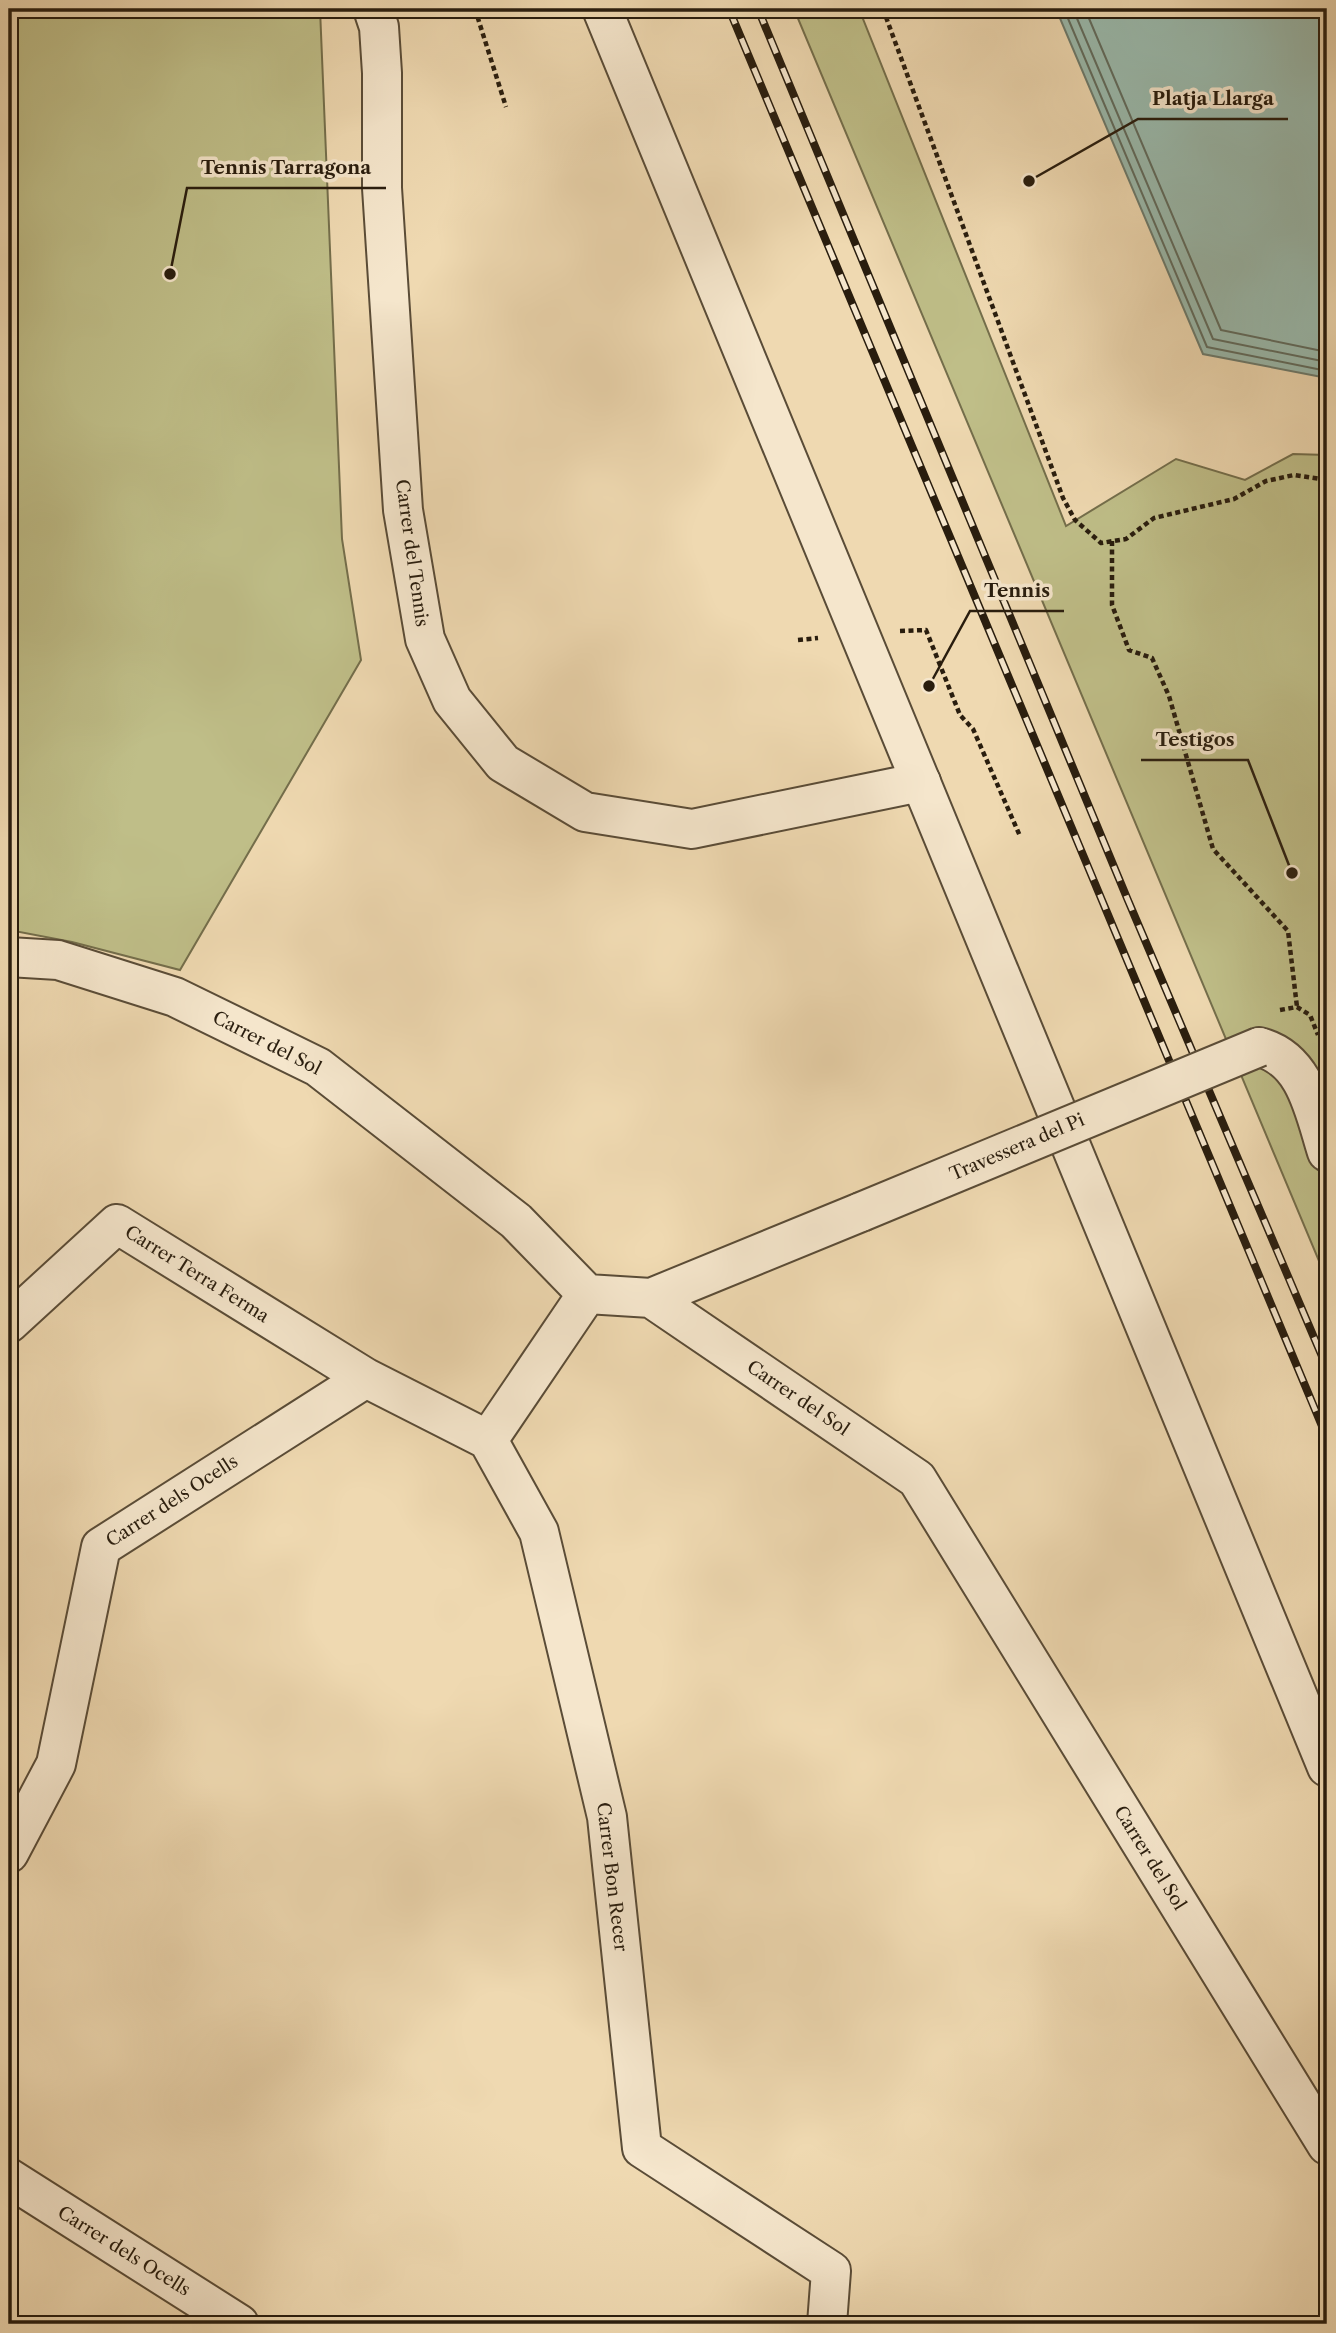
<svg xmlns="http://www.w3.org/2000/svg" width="1336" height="2333" font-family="'Libre Caslon Text',serif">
  <rect width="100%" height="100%" fill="#efd9b1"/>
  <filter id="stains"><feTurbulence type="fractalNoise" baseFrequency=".00286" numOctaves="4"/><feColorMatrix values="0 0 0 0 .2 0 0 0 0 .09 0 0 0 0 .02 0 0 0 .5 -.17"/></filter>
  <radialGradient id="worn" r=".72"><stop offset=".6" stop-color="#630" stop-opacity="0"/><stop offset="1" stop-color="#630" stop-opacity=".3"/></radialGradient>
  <!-- green -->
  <path fill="#bfbe88" stroke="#746e4b" stroke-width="2" d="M9,9h311l22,530 19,121 -181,310 -108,-28 -63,-12z
    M794,9h65l207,517 110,-67 69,21 48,-26 34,1v825z"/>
  <!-- water -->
  <path fill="#9abaad" stroke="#6d7b6d" stroke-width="2" d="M1056,9h271v369l-124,-24z"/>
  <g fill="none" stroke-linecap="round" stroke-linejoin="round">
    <!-- shore -->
    <path stroke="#626c5e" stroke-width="2" d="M1064,9l143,338 120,24
      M1073,9l140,330 114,23
      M1085,9l136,321 106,22"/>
    <!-- minor casing -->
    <g stroke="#5a4c37" stroke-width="42">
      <path id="minor" d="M373,9l6,18 3,46v115l21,322 22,129 27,61 51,63 82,49 107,17 229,-47
        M9,957l49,3 117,37 143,70 198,154 71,73 64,4 266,181 410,666
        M1259,1047c47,12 55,64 68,105
        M651,1298l210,-86
        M9,1323l108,-99 249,154 122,62
        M488,1440l51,92 68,285 35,331 189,123 -4,53
        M488,1440l99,-146
        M9,1853l47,-89 45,-217 265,-169
        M9,2178l230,146"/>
    </g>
    <!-- tertiary casing -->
    <g stroke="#5a4c37" stroke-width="42">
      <path id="tertiary" d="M602,9l725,1758"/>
    </g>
    <!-- path -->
    <path stroke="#291d0e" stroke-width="4.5" stroke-dasharray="5 3.5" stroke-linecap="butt" d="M475,9l31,98
      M883,9l180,489 12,22 26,23 25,-4 28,-21 80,-19 32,-18 28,-6 33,5
      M1112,541v64l17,45 23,8 17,38 44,153 75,82 9,76
      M900,631l26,-1 34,85 13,14 47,107
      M798,640l20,-2
      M1280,1010l17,-3 13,8 8,20"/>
    <!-- minor -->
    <use href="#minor" stroke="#f5e6cc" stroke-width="38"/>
    <!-- tertiary -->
    <use href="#tertiary" stroke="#f5e6cc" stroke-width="38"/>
    <!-- rail casing -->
    <g stroke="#291d0e" stroke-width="8">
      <path id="rail" d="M729,9l598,1429
        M758,9l369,889 200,470"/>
    </g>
    <!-- rail -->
    <use href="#rail" stroke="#f5e6cc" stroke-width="5" stroke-dasharray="16" stroke-linecap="butt"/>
    <!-- minor-bridge casing -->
    <g stroke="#5a4c37" stroke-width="42" stroke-linecap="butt">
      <path id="minor-bridge" d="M861,1212l398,-165"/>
    </g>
    <!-- minor-bridge -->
    <use href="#minor-bridge" stroke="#f5e6cc" stroke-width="38"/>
  </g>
  <g text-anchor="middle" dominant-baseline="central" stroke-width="7" stroke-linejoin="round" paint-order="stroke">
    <!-- street labels -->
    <g font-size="18" fill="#291d0e" stroke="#f5e6cc">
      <text transform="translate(412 553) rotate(82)">Carrer del Tennis</text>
      <text transform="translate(267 1043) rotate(27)">Carrer del Sol</text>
      <text transform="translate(1017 1147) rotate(-23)">Travessera del Pi</text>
      <text transform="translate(197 1274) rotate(32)">Carrer Terra Ferma</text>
      <text transform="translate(798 1398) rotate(34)">Carrer del Sol</text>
      <text transform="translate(172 1501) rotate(-33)">Carrer dels Ocells</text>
      <text transform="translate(1150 1858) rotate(58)">Carrer del Sol</text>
      <text transform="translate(612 1877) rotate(83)">Carrer Bon Recer</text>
      <text transform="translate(124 2251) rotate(32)">Carrer dels Ocells</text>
    </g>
  </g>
  <!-- callouts -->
  <path fill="none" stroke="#291d0e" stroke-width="2.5" d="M1029 181L1138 119H1288M170 274L187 188H386M929 686L970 611H1064M1292 873L1248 760H1141"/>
  <g fill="#291d0e" stroke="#f5e6cc" stroke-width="2.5">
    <circle cx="1029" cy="181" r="7"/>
    <circle cx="170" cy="274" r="7"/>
    <circle cx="929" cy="686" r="7"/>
    <circle cx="1292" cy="873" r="7"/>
  </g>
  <g font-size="19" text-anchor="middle" font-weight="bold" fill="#291d0e" stroke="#f5e6cc" stroke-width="7" stroke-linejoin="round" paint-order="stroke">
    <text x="1213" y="105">Platja Llarga</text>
    <text x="286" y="174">Tennis Tarragona</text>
    <text x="1017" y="597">Tennis</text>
    <text x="1195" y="746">Testigos</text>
  </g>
  <!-- margin -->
  <rect width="1336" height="2333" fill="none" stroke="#efd9b1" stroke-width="35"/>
  <rect x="10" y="10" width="1315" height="2312" fill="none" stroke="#291d0e" stroke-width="3.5"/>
  <rect x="18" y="18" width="1301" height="2298" fill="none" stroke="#291d0e" stroke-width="2"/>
  <rect width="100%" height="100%" filter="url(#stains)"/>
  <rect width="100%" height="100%" fill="url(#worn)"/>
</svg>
